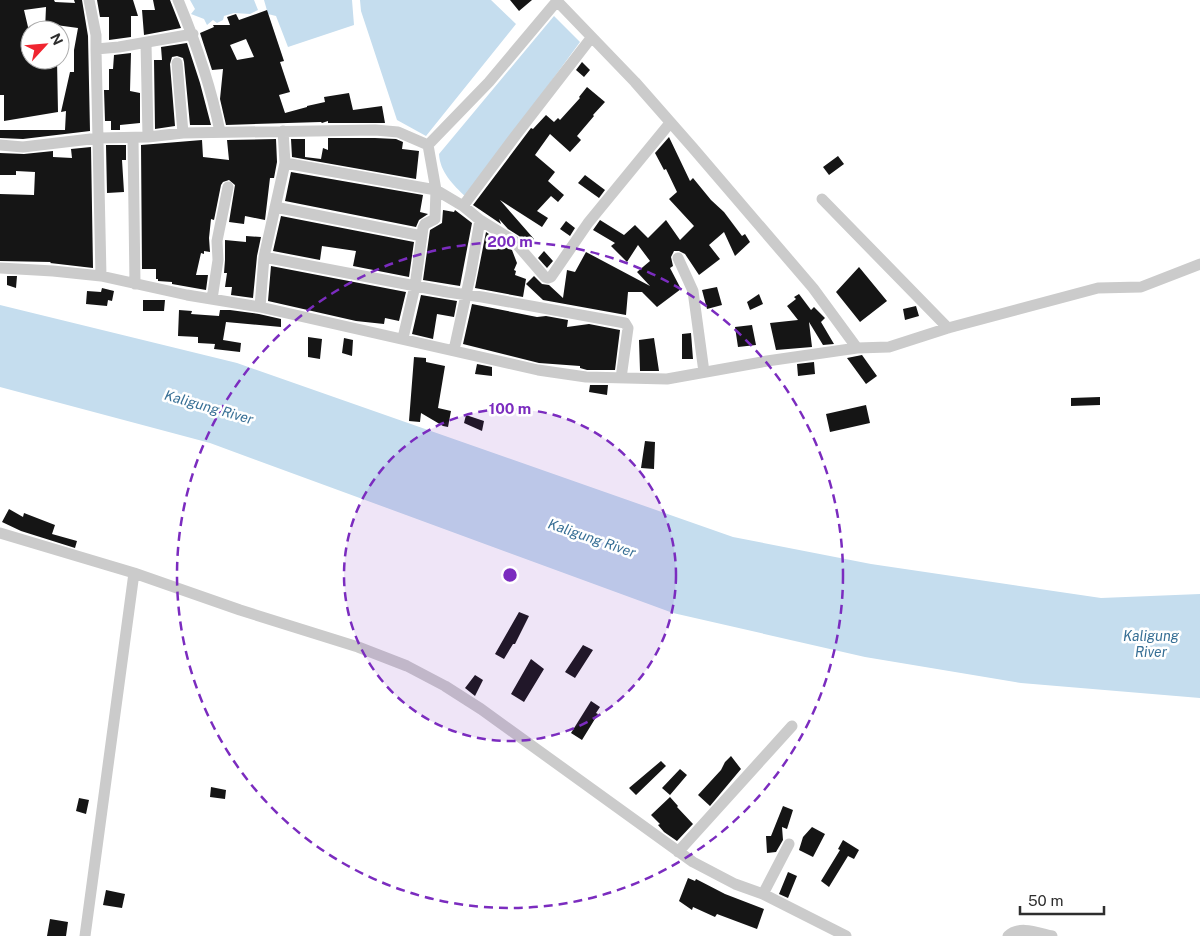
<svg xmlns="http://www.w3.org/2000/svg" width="1200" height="936" font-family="'Public Sans',sans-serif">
  <rect width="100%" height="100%" fill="#fff"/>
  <!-- water -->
  <path fill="#c5ddee" d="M190,0h64l4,10 -8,4 -16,-1 -10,3 -1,4 -6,3 -4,-3 -6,5 -3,-6 -13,-5 4,-5z
    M264,0h88l2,25 -66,22 -12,-31 -8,-2z
    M360,0h131l25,24 -90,112 -29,-16 -36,-109z
    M554,16l26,26 -114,155c-13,-12 -26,-25 -27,-43z
    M0,305l237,58 496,174 138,27 230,34 99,-4v104l-179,-15 -156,-26 -192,-44 -463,-170 -210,-56z"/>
  <!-- building -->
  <path fill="#151515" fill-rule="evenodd" d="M0,0h54l1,2 20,1 -1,-3h8l6,36 2,95 -67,8 -23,-1v-8h65l1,-19 -5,1 9,-40h4v-22l4,-22 -22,-3v5h-11l1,-23 -22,3 4,17h2v33h27l1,52 -54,9v-26h-4z
    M97,0h36l5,16h-7v21l-22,3v-23h-9z
    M153,0h17l11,28 -37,7 -2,-25h13z
    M510,0h22l-13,11z
    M267,10l17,51 -4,1 10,30 -11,3 6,18 22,-6v-1l18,-4 -1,-5 25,-4 4,17 29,-4 3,17h-57v-2l-6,2 -1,-1 -95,3 -6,-26 3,-30 -11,1 -12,-37 14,-6 -1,-2h17l-3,-8 9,-3 3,6zM246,39l8,18 -17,3 -7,-15z
    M187,43l13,40 11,42h-21l-6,-63 -1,-4 -6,-2 -5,1 -2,7 5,62 -20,3 -1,-69h8l-1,-13z
    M131,53l-1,38 10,2v30l-20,2v5h-9v-9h-6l-1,-31h5v-21h4l1,-14z
    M582,62l8,8 -6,7 -8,-7z
    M587,87l18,15 -12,13 1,1 -17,20 4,4 -11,12 -20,-18 -15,21 20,17 -7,9 16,14 -6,7 -7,-6 -14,15 11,7 -6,9 -42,-27 34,39 -5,8 -10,-11 -11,-7 -9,-10 2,5 -28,-19 58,-77 2,1 13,-14 8,7 4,-4 2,2 20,-22 -1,-1z
    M669,137l21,44 3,-3 18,22 13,12 18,24 3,-2 5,8 -15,14 -11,-24 -15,13 11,14 -21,16 -14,-21 -6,-3h-5l-3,6 2,9 -3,2 11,21 -24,18 -15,-15h-14l-2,23 -83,-15 -17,-16 8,-8 8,8 7,1 14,13 4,-28 8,2 11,-20 64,34 -13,-14 13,-11 -12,-16 -11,17 -16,-16 4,-3 -22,-13 7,-10 24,15 11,-10 13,13 18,-18 14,20 14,-14 -25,-27 8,-7 -11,-23 -2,1 -9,-17z
    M328,138h47l21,1 7,3 -1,7 17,2 -3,28 -124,-22 -1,-18h14v18l16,2 2,-11 5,2z
    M276,139l1,23 -3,16h-4l-5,42 -20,-4 -1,8 -15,-2 6,-37 -6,-5 -6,2 -2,3 -7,35 -3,-1 -2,19 1,14 -6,-1v3l-3,-1 -5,22h12l-2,15 -34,-6v-2l-14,-1v-2h-2v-10h-14l-1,-124 61,-5 1,17 26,3 -2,-20z
    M106,145h20v15h-4l2,32 -17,1z
    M91,147l2,121 -43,-5 1,-1 -51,-1v-67l34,1 1,-23 -19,-1v4h-16v-22l24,1 29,-3v6l19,1 -1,-9z
    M838,156l6,8 -15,11 -6,-8z
    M291,172l132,23 -3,17 8,2 -9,6 -3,7 -131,-26z
    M585,175l20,15 -6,8 -21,-15z
    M443,210l11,2 1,-2 17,13 -12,63 -37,-6 7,-50 12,-7z
    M281,216l133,26 -5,35 -56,-11 3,-15 -34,-5 -2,14 -47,-9z
    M566,221l9,7 -5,8 -10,-7z
    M486,232l26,18 5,13 -3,7 2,1 -1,4 11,4 -3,18 -48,-9z
    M246,236l15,1 -4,19 -4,42 -22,-3 1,-8h-7l2,-14h-3l1,-13v-20l21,2z
    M544,251l9,10 -6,7 -9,-10z
    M271,266l135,26 -7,29 -14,-3 -1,6 -28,-3 -88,-20z
    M859,267l28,34 -27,21 -24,-30z
    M7,276h10l-1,12 -9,-3z
    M717,287l5,18 -15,4 -5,-19z
    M102,288l12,3 -2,10 -4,-1 -1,6 -21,-2 1,-13 14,1z
    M759,294l4,10 -13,6 -3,-8z
    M799,294l12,16 3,-3 11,11 -4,4 13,22 -11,1 -14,-23 3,25 -36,3 -6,-27 28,-3 -11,-14 9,-7 -2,-2z
    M421,295l36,6 -3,16 -17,-3 -4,25 -21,-5z
    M143,300h22l-1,11h-21z
    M472,304l65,13 9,-1 22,4 -1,7 22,-3 31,6 -5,40h-28l-7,-2v-2l-41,-3 -76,-19z
    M916,306l3,10 -14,4 -2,-11z
    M179,310l13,1 -1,3 28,2 1,-6h10l29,4 22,5v8l-55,-5 -3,18 18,3 -1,9 -26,-3 1,-5 -17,-1v-6l-20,-1z
    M752,325l4,20 -18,2 -3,-20z
    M691,333l2,26h-11v-25z
    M308,337l14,2 -2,20 -12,-2z
    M344,338l9,2 -1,16 -10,-3z
    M654,338l5,33h-19l-1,-31z
    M862,355l15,21 -11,8 -19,-26z
    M414,357l12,1v4l19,4 -7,42 13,3 -3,16 -5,-1 -22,-13 -1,9 -11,-1z
    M814,362l1,12 -17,2 -1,-12z
    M477,364l15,3v9l-17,-2z
    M590,385h18l-1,10 -18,-3z
    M1100,397v8l-29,1v-8z
    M866,405l4,18 -40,9 -4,-18z
    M466,415l18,6 -2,10 -18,-8z
    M645,441l10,1 -1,27 -13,-1z
    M9,509l14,8 1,-4 31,12 -3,9 25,7 -2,7 -54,-17 -19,-9z
    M519,612l10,4 -14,28h-2l-9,15 -9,-5z
    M583,645l10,5 -18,28 -10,-6z
    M531,659l13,10 -20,33 -13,-8z
    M475,675l8,5 -8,16 -10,-8z
    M591,701l9,6 -4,6 2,1 -16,26 -11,-7z
    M731,756l10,13 -31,37 -12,-11 23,-25 4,-8z
    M661,761l5,5 -30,29 -7,-7z
    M680,769l7,6 -17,20 -8,-7z
    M211,787l15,3 -1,9 -15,-2z
    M670,797l8,9 -1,1 16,17 -16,17 -13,-9 -6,-7 2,-1 -9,-9z
    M79,798l10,2 -3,14 -10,-3z
    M783,806l10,4 -6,19 -5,-2 1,13 -7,12 -9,1 -1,-17h5z
    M812,827l13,7 -12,23 -14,-7 4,-13z
    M843,840l16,10 -5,9 -6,-3 -19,31 -8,-6 19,-31 -2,-1z
    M788,872l9,4 -9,22 -9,-4z
    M688,878l7,3 1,-2 29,15 39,15 -7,20 -40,-15 -2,3 -22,-10 -1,3 -13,-9z
    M106,890l19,4 -3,14 -19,-3z
    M50,919l18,3 -2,14h-19z"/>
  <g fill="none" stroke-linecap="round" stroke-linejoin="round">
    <!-- minor -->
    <path stroke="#cbcbcb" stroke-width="11" d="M89,0l7,35v14l23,-2 74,-13
      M178,0c18,43 33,86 42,132
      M556,0l79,82 58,66 120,140 44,60
      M146,43l2,94
      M96,49l5,227
      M177,63l6,70
      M283,131l2,32
      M133,138l2,146
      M0,145l23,2 76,-9 49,-1 35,-4 192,-3 23,2 30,13 8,45 -1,29 -10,5 -2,4 -8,58 -12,52
      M428,145l61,-63 68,-81
      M822,199l126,129
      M463,206l53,-71 75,-97
      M275,207l147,29
      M264,257l183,35 35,5 143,26 3,5 -7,50
      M678,258l15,33 11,81
      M0,268l53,3 48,5 86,19 73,12 278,63 48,7 81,2 100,-18 90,-13 32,-1 59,-19 150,-40 43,-1 59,-23
      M212,299l6,-39 -1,-19 11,-54
      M260,307l4,-50 21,-94 151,27 27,16 17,14 34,21 31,36 3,1 3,-1 37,-54 82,-100
      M454,350l17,-78 9,-52
      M0,533l134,40 106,37 118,37 49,19 38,20 36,23 212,153 42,22 28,10 83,42
      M678,852l114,-126
      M763,894l26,-50
      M85,936l49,-363
      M1008,936c12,-11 30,-3 44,0"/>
  </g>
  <!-- distance rings -->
  <circle cx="510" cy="575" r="166" fill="#7b2cbf" fill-opacity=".12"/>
  <g fill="none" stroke="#7b2cbf" stroke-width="2.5" stroke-dasharray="9 6">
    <circle cx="510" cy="575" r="166"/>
    <circle cx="510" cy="575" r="333"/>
  </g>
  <g text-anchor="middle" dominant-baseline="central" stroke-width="5" stroke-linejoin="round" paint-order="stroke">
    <!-- water labels -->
    <g font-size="14" font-style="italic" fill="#376f95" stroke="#fff">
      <text transform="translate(209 407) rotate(16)">Kaligung River</text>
      <text transform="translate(592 538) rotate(19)">Kaligung River</text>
      <text x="1151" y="636">Kaligung<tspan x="1151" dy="16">River</tspan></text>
    </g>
  </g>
  <circle cx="510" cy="575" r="8" fill="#7b2cbf" stroke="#fff" stroke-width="2.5"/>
  <g font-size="15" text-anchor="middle" font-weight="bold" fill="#7b2cbf" stroke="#fff" stroke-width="5" stroke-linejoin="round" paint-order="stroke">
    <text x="510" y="247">200 m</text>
    <text x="510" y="414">100 m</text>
  </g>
  <!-- north arrow -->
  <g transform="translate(45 45) rotate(64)"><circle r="24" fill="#ffffff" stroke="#ababab"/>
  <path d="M0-4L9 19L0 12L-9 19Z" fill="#f02530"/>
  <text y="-8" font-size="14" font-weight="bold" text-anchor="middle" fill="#2e2e2e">N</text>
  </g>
  <!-- scale -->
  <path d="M1020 906v8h84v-8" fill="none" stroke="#2e2e2e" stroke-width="2.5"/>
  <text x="1028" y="906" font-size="15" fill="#2e2e2e" stroke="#ffffff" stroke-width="4" paint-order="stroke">50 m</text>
</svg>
